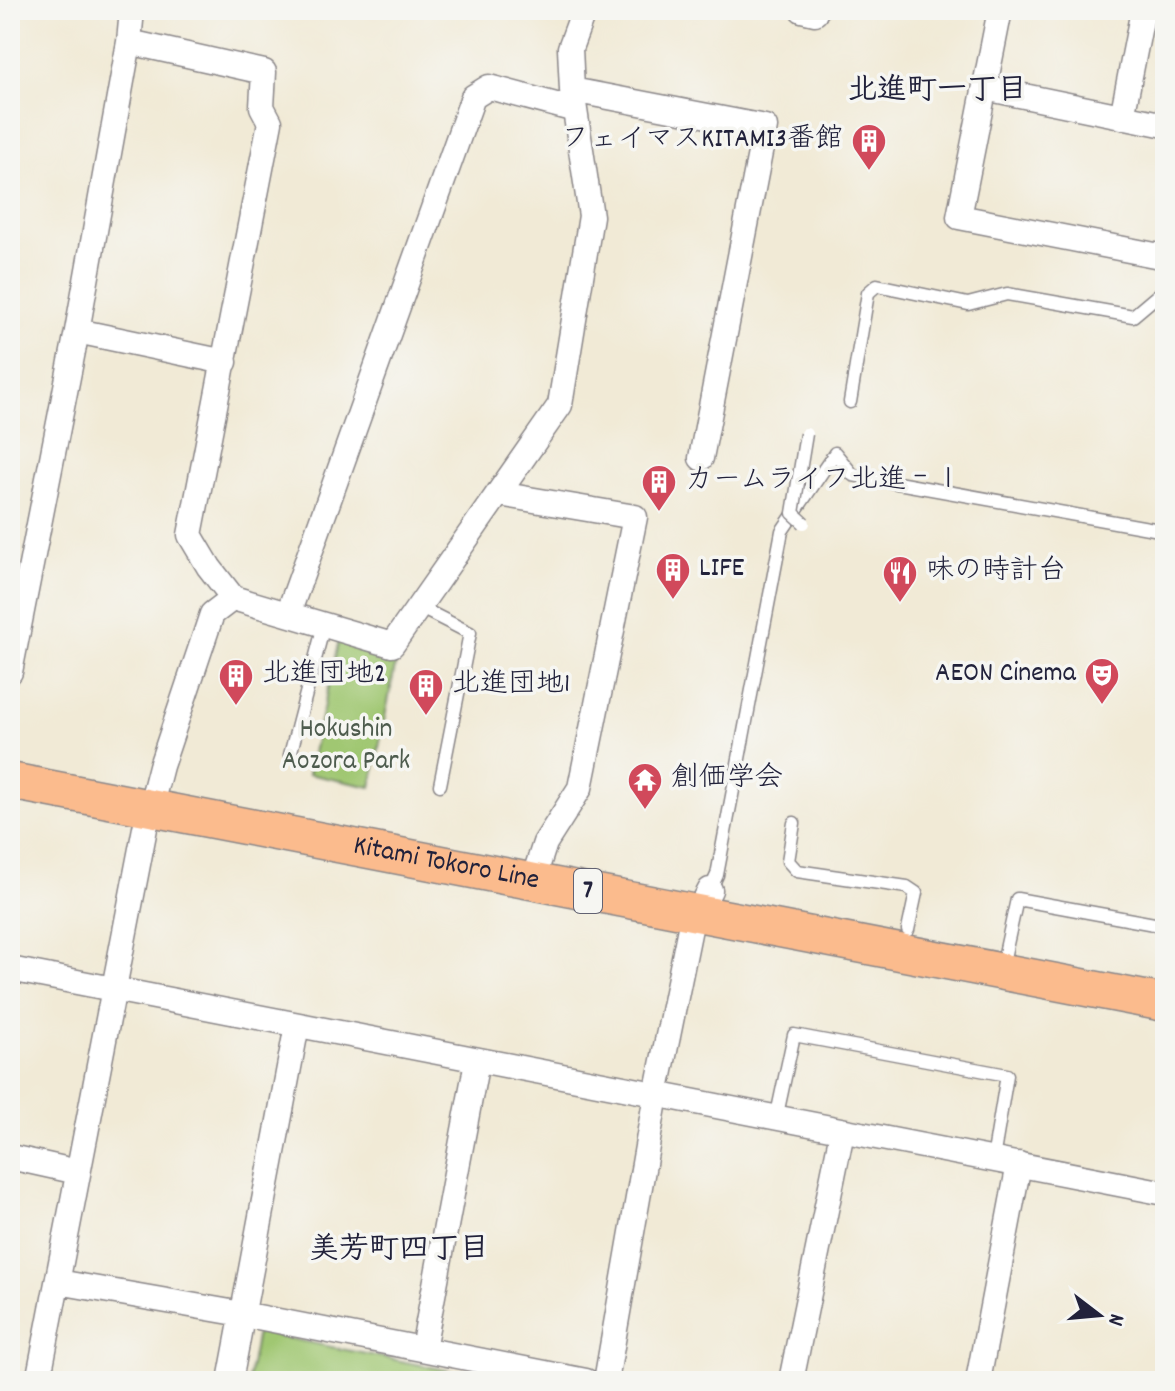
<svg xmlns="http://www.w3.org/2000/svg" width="1175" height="1391" font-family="Dekko,'Klee One',sans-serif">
  <rect width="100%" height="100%" fill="#f6f6f2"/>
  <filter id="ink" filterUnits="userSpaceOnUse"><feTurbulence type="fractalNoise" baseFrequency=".0125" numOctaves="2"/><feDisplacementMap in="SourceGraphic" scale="16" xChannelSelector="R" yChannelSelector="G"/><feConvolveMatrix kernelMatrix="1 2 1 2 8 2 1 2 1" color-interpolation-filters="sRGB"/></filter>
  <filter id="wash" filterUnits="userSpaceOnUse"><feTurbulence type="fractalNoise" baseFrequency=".006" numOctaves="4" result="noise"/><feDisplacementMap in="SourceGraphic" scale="32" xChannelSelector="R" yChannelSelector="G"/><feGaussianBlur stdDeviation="1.8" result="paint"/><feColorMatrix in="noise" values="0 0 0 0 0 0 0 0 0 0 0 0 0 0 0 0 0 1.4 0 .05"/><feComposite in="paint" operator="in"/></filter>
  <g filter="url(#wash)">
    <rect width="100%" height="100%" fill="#f1ead6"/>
    <!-- green -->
    <path fill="#a0c772" stroke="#617456" stroke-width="2" d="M339,640l58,17 -26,130 -63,-13z
      M257,1332l243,49h-252z"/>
  </g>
  <g filter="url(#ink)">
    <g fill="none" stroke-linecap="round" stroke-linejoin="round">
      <!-- service casing -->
      <g stroke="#8a8688" stroke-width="15">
        <path id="service" d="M850,402l18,-109 9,-8 91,19 39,-10 126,22 32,-27
          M419,607l51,26 -30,152
          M290,755l34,-130
          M794,823l-6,38 9,10 110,16 9,6 -8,37
          M710,890l7,-15 65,-344 53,-78 18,22 312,56
          M1002,967l15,-68 148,27
          M776,1119l18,-84 213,40 -14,84"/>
      </g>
      <!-- minor casing -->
      <g stroke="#8a8688" stroke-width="27">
        <path id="minor" d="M802,10l13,3 1,-3
          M1000,10l-41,207 206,40
          M129,42l135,30 -2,35 8,15 -80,413 19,32 24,31
          M985,88l180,37
          M572,90l193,37 -64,331
          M1122,117l21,-107
          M77,331l148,31
          M499,494l136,23 -55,271 -35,55 -12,37
          M288,614l185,-517 16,-10 86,23
          M10,672l67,-341 52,-289 3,-32
          M10,969l1155,224
          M10,1157l68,15
          M58,1282l184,32 344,67
          M423,1349l54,-288
          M38,1381l107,-553 16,-62 51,-152 21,-16 159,47 168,-240 31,-189 -19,-126 -2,-42 14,-38
          M230,1381l67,-356
          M606,1381l50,-286 34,-167 20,-38
          M791,1381l51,-249
          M978,1381l41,-217"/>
      </g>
      <!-- primary casing -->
      <g stroke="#8a8688" stroke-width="39">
        <g id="primary">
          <path id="s1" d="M10,781l1155,222"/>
        </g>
      </g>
      <!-- service -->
      <use href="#service" stroke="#fff" stroke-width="12"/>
      <!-- minor -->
      <use href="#minor" stroke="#fff" stroke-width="24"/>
      <!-- primary -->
      <use href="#primary" stroke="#fbbb8d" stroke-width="36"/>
      <!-- service-bridge casing -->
      <g stroke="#8a8688" stroke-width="15" stroke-linecap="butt">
        <path id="service-bridge" d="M804,523l-11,-10 13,-79"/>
      </g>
      <!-- service-bridge -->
      <use href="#service-bridge" stroke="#fff" stroke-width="12"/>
    </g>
  </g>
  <!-- icons -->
  <defs>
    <g id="building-pin" transform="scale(1.8)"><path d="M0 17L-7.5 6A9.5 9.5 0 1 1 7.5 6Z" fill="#d1495b" stroke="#f6f6f2"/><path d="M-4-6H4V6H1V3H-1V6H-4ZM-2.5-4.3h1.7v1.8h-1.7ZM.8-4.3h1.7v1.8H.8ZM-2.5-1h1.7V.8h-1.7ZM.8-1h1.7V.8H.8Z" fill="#fff"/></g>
    <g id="restaurant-pin" transform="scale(1.8)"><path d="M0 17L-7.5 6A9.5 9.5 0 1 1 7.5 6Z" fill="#d1495b" stroke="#f6f6f2"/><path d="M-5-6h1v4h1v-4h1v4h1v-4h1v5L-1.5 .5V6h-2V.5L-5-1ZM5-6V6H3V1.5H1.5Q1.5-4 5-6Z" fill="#fff"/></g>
    <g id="theatre-pin" transform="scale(1.8)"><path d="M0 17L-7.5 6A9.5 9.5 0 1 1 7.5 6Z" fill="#d1495b" stroke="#f6f6f2"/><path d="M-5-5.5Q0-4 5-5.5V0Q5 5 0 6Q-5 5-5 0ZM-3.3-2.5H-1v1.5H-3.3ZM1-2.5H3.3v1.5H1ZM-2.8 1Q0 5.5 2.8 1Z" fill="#fff"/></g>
    <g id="temple-pin" transform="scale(1.8)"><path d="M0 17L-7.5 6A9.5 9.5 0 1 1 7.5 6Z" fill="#d1495b" stroke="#f6f6f2"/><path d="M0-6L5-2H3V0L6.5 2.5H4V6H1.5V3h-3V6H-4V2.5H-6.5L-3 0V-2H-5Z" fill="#fff"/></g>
  </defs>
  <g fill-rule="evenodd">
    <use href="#building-pin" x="869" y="141"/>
    <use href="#building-pin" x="659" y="482"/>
    <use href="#building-pin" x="673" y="570"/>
    <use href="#restaurant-pin" x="900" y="573"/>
    <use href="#theatre-pin" x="1102" y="675"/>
    <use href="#building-pin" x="236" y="676"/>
    <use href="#building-pin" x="426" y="686"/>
    <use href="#temple-pin" x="645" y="780"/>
  </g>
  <g text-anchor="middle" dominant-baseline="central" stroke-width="7" stroke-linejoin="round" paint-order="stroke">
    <!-- shield labels -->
    <rect fill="#f6f6f2" stroke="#626272" stroke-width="2" x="574" y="869" width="28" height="44" rx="6"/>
    <g font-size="26" font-weight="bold" fill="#22223b">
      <text x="588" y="891">7</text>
    </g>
    <!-- poi labels -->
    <g font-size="28" fill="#22223b" stroke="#f6f6f2" text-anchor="start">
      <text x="843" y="141" text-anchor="end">フェイマスKITAMI3番館</text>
      <text x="685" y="482">カームライフ北進‐Ⅰ</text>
      <text x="699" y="570">LIFE</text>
      <text x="926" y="573">味の時計台</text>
      <text x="1076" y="675" text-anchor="end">AEON Cinema</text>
      <text x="262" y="676">北進団地2</text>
      <text x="452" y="686">北進団地1</text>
      <text x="671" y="780">創価学会</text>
    </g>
    <!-- park labels -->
    <g font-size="28" fill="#4e5c4e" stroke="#f6f6f2">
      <text x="346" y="731">Hokushin<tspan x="346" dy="32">Aozora Park</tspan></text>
    </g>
    <!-- street labels -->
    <g font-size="28" fill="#22223b" stroke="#f6f6f2">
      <text stroke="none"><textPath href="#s1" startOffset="444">Kitami Tokoro Line</textPath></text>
    </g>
    <!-- neighbourhood labels -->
    <g font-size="30" font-weight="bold" fill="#22223b" stroke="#f6f6f2">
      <text x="937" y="92">北進町一丁目</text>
      <text x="399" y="1251">美芳町四丁目</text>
    </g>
  </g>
  <!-- margin -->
  <rect width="1175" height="1391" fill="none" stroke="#f6f6f2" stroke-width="40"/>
  <!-- north arrow -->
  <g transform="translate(1099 1315) rotate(106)" stroke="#f6f6f2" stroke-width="6" paint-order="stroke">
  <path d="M0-6L14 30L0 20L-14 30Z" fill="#22223b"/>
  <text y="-12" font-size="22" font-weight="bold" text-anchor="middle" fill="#22223b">N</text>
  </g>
</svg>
